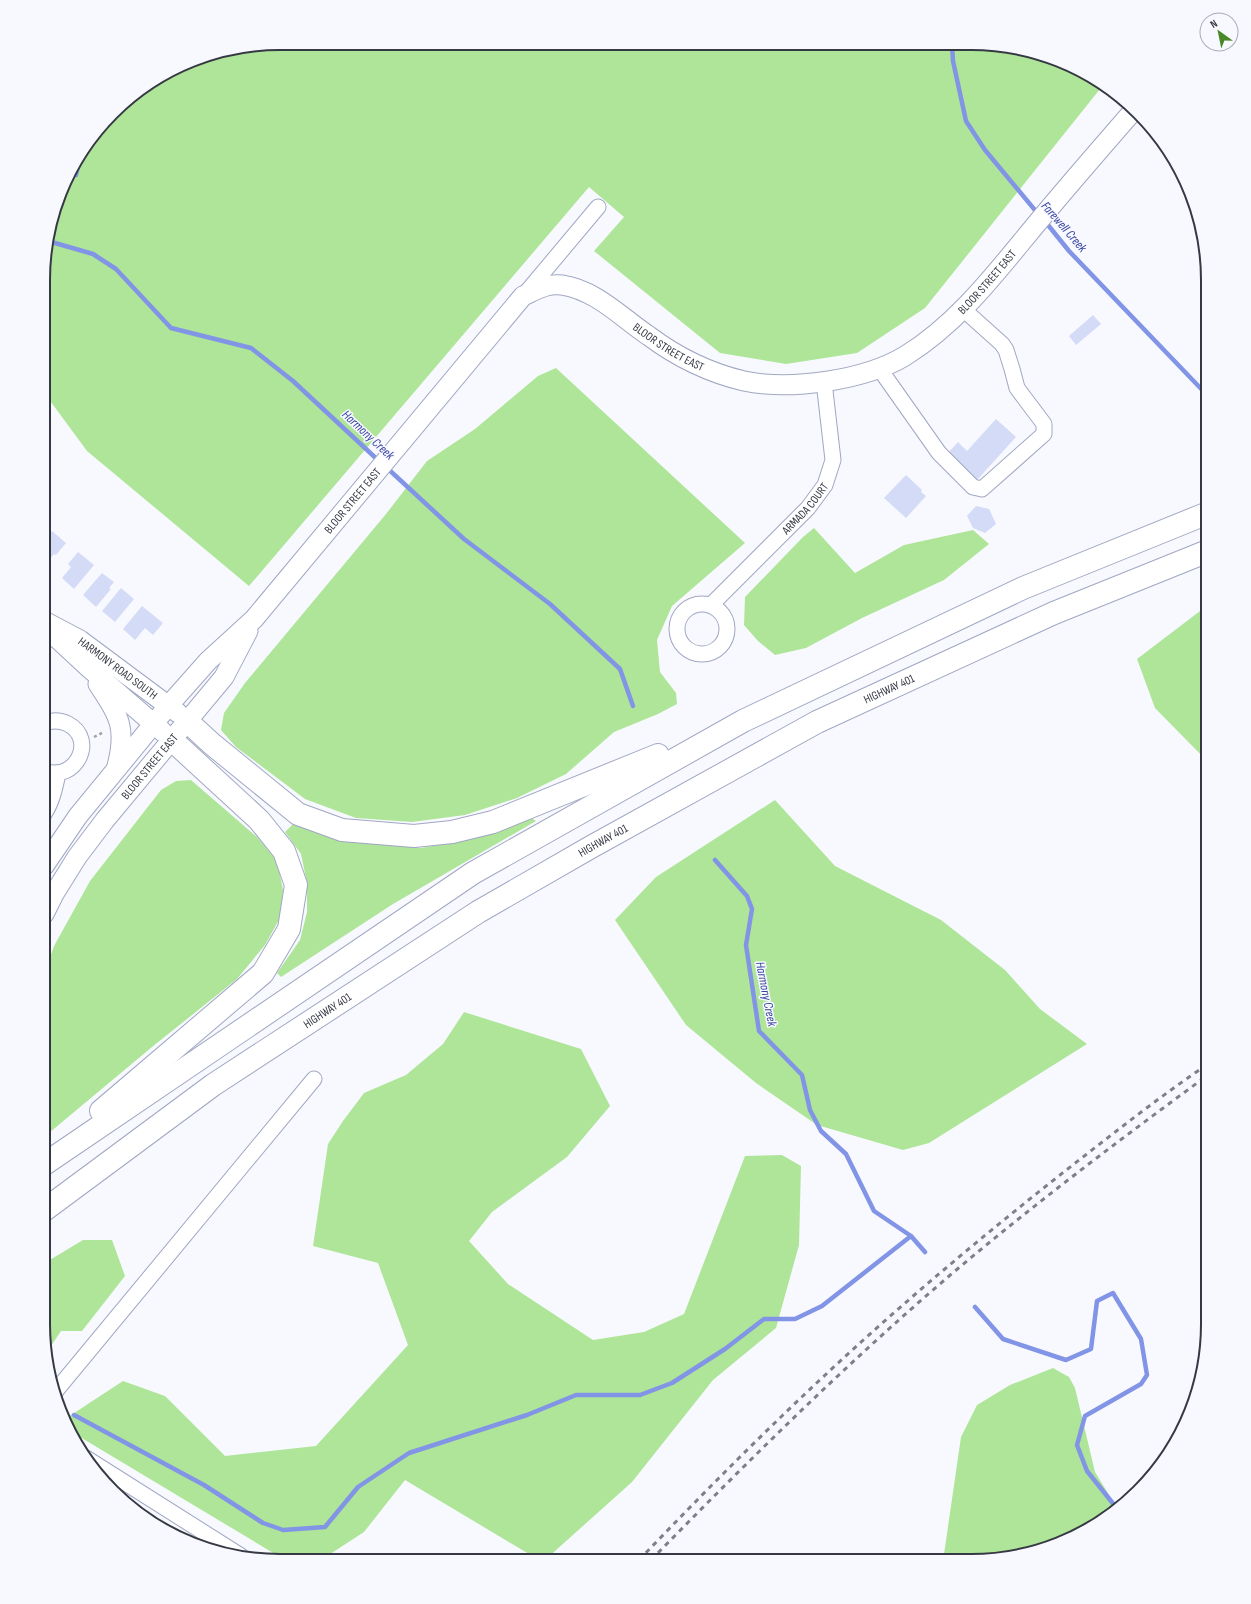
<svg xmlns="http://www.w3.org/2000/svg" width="1251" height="1604" font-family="'Sofia Sans Condensed',sans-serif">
  <rect width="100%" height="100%" fill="#f8f9ff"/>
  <!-- green -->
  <path fill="#afe598" d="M280,43l722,2 59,16 43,23 -179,224 -68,45 -71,11 -66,-11 -126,-102 30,-34 -35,-30 -340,399 -162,-135 -42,-57v-145l30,-87 49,-60 80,-46z
    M556,368l189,175 -73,63 -15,34 3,32 16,21 1,11 -19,10 -44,18 -48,42 -49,24 -52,17 -53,7 -56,-4 -51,-19 -69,-52 -15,-17 3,-17 21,-30 141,-169 41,-53 48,-32 63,-53z
    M814,528l41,45 49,-28 69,-15 16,14 -45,36 -82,38 -56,30 -31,7 -17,-14 -14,-16 1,-28 58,-60z
    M1208,607v155l-53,-54 -18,-49 67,-51z
    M191,780l66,57 20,24 6,29 -3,28 -15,27 -28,34 -85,68 -109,91 1,-163 10,-29 36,-65 71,-91 15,-9z
    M775,800l60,66 106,54 64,50 35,39 47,35 -158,99 -26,7 -86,-25 -61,-42 -70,-58 -71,-105 41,-43z
    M530,817l6,4 -143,83 -112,73 -4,-4 23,-33 7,-28v-29l-6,-29 -16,-22 10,-10 71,20 55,6 51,-9z
    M464,1012l117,37 29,57 -43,51 -75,55 -23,29 39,43 85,56 51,-8 40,-18 61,-158 37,-1 19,11 -2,79 -23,83 -63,52 -81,102 -87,78h-6l-134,-80 -41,52 -43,28h-36l-215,-129 -5,-12 58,-38 42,15 60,60 91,-10 92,-101 -30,-82 -65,-17 15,-102 15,-23 21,-28 42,-18 37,-31z
    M83,1240h29l13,36 -43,55h-21l-14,21 -4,-28v-60z
    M1053,1368l16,9 6,11 20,84 22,36 -28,21 -57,24 -46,8h-43l18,-124 16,-32 33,-20z"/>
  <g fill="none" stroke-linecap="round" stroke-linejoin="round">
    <!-- stream -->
    <path stroke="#8294e6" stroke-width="4.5" d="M952,45l1,16 13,60 19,29 54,65
      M71,174l5,1 4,-20
      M1044,220l25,31 139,145
      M48,241l45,13 23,15 55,59 80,20 42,33 87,81
      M386,467l78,72 86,65 70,65 13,37
      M715,860l32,36 5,13 -6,36 13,86 43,44 8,35 11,21 25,23 28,57 37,25 14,16
      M975,1307l28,32 63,21 25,-11 6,-48 16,-8 28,46 6,36 -6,9 -56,32 -8,29 10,26 28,35 3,1
      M74,1415l130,70 59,38 20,7 42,-3 33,-40 51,-34 118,-38 49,-20h64l32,-12 53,-34 39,-30h31l27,-13 89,-70"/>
  </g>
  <!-- building -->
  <path fill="#d3dbf7" d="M1093,315l8,9 -25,21 -7,-9z
    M996,419l20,18 -39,43 -29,-27 10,-11 9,9z
    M906,475l16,15 -1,2 5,4 -20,22 -22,-20z
    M976,506l13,3 7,15 -11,9 -12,-5 -6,-12z
    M52,531l14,12 -10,12 -2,-1 -10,12 1,-27z
    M78,552l16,13 -20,24 -12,-11 9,-11 -3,-3z
    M102,573l12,9 -5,6 2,1 -15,18 -13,-12z
    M121,588l13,11 -19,23 -13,-11z
    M142,606l21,17 -10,12 -8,-7 -10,12 -12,-11z"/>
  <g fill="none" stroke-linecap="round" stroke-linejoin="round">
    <!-- minor casing -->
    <g stroke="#a0a7c2" stroke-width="17">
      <g id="minor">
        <path d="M525,294l73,-87"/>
        <path d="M879,368l60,85 34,34 9,2 62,-55v-10l-27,-36 -5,-19 -6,-19 -4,-6 -39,-35"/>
        <circle cx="702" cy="629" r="25"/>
        <path id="s1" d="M711,605l97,-97 17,-23 8,-25 -9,-78"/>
        <path d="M44,771c32,12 53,-32 24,-47 -8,-4 -16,-4 -24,-1"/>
        <path d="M44,814c8,-12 11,-26 14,-41"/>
        <path d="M54,1393l260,-314"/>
        <path d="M86,1458l155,98"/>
      </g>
    </g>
    <!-- major casing -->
    <g stroke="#a0a7c2" stroke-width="21">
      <g id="major">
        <path id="s2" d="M44,621l36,19 98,73"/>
        <path d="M47,629l41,38 75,65"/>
        <path d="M98,684c21,32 29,43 19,82"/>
        <path id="s3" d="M44,866l34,-50 91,-111 39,-44 46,-42 269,-323c13,-6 24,-13 39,-11 34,5 60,33 87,51 28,21 61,37 95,45 47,10 121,-1 161,-25 52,-32 90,-82 128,-128 33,-40 67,-79 101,-118"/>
        <path id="s4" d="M44,914l10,-20 23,-37 28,-37 119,-143 24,-46"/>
      </g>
    </g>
    <!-- highway casing -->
    <g stroke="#a0a7c2" stroke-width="24">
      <g id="highway">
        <path d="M187,721l25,23 86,70 44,16 72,6 38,-4 41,-10 165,-67"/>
        <path d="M101,1111l162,-138 26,-44 7,-44 -12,-34 -25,-31 -87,-80"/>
        <path d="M43,1165l430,-292 270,-152 280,-133 185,-75"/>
        <path id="s5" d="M43,1211l170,-126 265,-173 113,-65 226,-125 237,-109 154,-62"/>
      </g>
    </g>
    <!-- path -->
    <path stroke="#a0a2aa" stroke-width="2.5" stroke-dasharray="3 3" stroke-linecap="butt" d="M94,737l10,-5"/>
    <!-- minor -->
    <use href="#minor" stroke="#fff" stroke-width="15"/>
    <!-- major -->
    <use href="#major" stroke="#fff" stroke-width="19"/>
    <!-- highway -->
    <use href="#highway" stroke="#fff" stroke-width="22"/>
    <!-- rail -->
    <path stroke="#7e8089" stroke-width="3" stroke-dasharray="5 5" stroke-linecap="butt" d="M639,1560c47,-49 95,-98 144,-145 95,-92 196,-177 300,-258 41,-32 82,-64 125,-93
      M651,1560c98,-100 197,-198 304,-289 82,-69 167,-133 253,-196"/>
  </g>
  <g text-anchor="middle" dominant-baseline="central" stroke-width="3" stroke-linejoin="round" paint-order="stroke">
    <!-- street labels -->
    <g font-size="12" fill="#363944" stroke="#f8f9ff">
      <text stroke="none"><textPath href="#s3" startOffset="1271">BLOOR STREET EAST</textPath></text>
      <text stroke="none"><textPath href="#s3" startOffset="911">BLOOR STREET EAST</textPath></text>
      <text stroke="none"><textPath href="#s3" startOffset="479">BLOOR STREET EAST</textPath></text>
      <text stroke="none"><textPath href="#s1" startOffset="135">ARMADA COURT</textPath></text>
      <text stroke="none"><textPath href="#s2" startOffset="88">HARMONY ROAD SOUTH</textPath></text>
      <text stroke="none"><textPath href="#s5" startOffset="996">HIGHWAY 401</textPath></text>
      <text stroke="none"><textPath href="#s4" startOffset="182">BLOOR STREET EAST</textPath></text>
      <text stroke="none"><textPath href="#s5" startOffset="672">HIGHWAY 401</textPath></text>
      <text stroke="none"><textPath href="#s5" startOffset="348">HIGHWAY 401</textPath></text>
    </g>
    <!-- water labels -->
    <g font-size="13" font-style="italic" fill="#3844a2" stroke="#f8f9ff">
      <text transform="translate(1064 227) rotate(49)">Farewell Creek</text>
      <text transform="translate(368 435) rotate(43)">Harmony Creek</text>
      <text transform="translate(766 994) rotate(79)">Harmony Creek</text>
    </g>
  </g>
  <!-- crop -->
  <path d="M0 0H1251V1604H0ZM280 50H971A230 230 0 0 1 1201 280V1324A230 230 0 0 1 971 1554H280A230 230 0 0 1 50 1324V280A230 230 0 0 1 280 50Z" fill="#f8f9ff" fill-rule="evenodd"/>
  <path fill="none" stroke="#363944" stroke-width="2" d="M280 50H971A230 230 0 0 1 1201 280V1324A230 230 0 0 1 971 1554H280A230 230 0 0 1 50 1324V280A230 230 0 0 1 280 50Z"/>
  <!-- north arrow -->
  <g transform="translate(1219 32) rotate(327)"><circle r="19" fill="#f8f9ff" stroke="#aaacb4"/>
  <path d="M0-3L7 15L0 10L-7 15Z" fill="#498828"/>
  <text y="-6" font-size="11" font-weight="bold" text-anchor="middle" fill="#363944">N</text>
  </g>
</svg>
